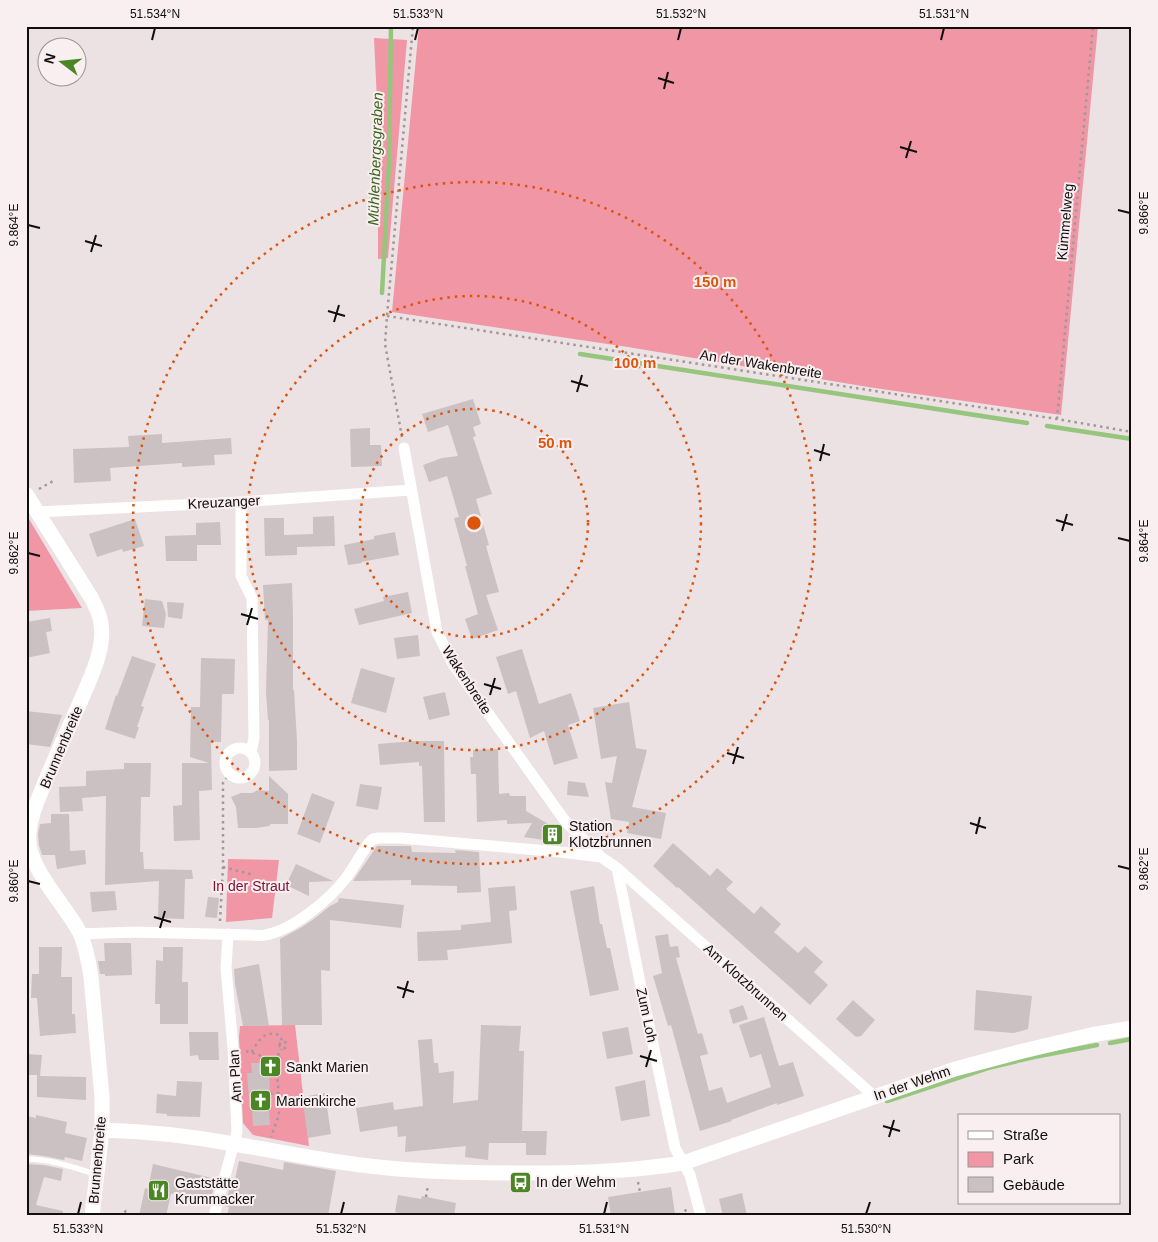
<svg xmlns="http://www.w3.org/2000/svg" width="1158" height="1242" viewBox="0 0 1158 1242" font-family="Arial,sans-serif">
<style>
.green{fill:#f096a5}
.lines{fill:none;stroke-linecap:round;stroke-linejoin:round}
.stream{stroke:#96c67d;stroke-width:4.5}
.building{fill:#cbc1c2}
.path{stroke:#a09899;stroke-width:2.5;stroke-dasharray:2.5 4;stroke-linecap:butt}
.service{stroke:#fff;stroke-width:5.5}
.minor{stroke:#fff;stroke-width:11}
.tertiary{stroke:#fff;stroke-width:15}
.ticks{fill:none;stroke:#110e0e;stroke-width:2}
.ring{fill:none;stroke:#dd550c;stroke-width:2.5;stroke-dasharray:2.5 5}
.labels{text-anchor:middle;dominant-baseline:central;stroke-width:4;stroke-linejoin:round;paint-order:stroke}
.street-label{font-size:14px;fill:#110e0e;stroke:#f9eef0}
.poi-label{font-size:14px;fill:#110e0e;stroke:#f9eef0;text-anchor:start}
.park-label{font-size:14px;fill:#801436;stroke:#f9eef0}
.water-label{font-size:15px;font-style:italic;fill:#38641b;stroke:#f9eef0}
.centre{fill:#dd550c;stroke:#f9eef0;stroke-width:2.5}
.ring-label{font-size:15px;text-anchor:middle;font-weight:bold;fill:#dd550c;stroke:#f9eef0;stroke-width:4;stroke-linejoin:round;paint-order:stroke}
.neatline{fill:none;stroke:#110e0e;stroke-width:2}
.ticks-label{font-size:12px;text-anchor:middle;fill:#110e0e}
</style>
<rect width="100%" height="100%" fill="#ece1e3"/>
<!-- green -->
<path class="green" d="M419,26H1098L1061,415L868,387L628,347L392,312Z
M374,38L407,40L388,258L378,259V121Z
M26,514L82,608L26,611Z
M228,859L279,860L272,918L226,922Z
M295,1025L309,1146L253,1135L243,1123L239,1037L240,1026Z"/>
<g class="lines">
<!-- stream -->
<path class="stream" d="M382,293L389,163L391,26
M580,354L1027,423
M1047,426L1132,439
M1110,1043L1132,1039
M887,1101L988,1068L1034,1057L1097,1045"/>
</g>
<!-- building -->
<path class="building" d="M473,399L481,424L473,427L476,436L473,437L492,494L476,499L489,545L486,546L499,592L486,595L498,630L472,639L465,619L478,614L465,566H467L454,518L459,517L447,476L429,482L423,465L442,458L458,456L448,425L428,432L422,414Z
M370,428V445H381L382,466L351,467L350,429Z
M162,434V443L231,438L232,454L214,455L215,465L182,467V463L110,468L111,481L74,483L73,449L129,447L128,436Z
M334,516L335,546L297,547V555L265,556L264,518H284V535L313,534V517Z
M135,519L144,546L123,552L122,549L97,557L89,534Z
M220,522L221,545H197V561H166L165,536L196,535V523Z
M395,532L399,555L361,562L362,563L348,565L344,545L374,539V536Z
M292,583L293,619V690H294L297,741V770L269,771V720H268L266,692L268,620H265L263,585Z
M408,592L412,613L359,625L354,609L384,601L383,597Z
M145,599L162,601L166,614L164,628L142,626Z
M167,602L184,603L182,619L168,617Z
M50,618L52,631L46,632L50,653L26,658V622Z
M418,635L420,656L397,659L394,638Z
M522,649L539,704L571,693L580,721L568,725L578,758L554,765L544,731L530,738L516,691L508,694L496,657Z
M132,656L156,664L141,706L144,707L137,727H139L135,739L105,729L116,695L117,696Z
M201,658L235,659L234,694H222L221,742H211L212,790L199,791L200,840L174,841L173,806L182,805V763H209L190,757L191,707H200Z
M361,668L395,678L386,713L351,703Z
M445,692L450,715L429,720L423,697Z
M629,702L636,748L647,750L632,807L666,813L661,839L627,833L629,822L611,819L605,782L612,783L617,756L601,759L593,708Z
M26,711L62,715L50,747L26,744Z
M414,741H444L445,822H424L422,766H419V762L380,765L378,744Z
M498,749L499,794L509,793L510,796H526V811L550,825V830L544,840L524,837L532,823L507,824V820L477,822L476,774H471L470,757H473V750Z
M124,763H151L150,797H141L140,852H143L144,869L192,870L193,879H185L184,919L158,918L159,881L105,885L106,796L82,798L83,811L60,812L59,787L86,786V771L124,769Z
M269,776L288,794V824H271L269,826L256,828H238L236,807L231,797L241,793H252L258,790L269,791Z
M568,781L585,783L589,797L567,795Z
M360,784L382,787L378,810L356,806Z
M312,793L335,802L320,843L297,834Z
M51,814H69L70,851L85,850L86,864L57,869L55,855H42L39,845L38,834L40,824L51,823Z
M673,843L710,876L717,868L733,882L726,889L753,913L754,914L761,906L781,924L774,932L798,953L805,946L823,962L814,972L828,985L810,1005L678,887L677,888L653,866Z
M377,846H411L412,852L456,853L455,850L479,852L481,892L457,893V886L411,885V880L353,881Z
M296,864L333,881L309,882V896L286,885Z
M515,886L517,910L509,911L512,943L447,950L448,960L418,961L417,932L461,930V925L491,922L488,888Z
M594,886L600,924H602L607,948H610L619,990L590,996L570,891Z
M115,891L117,910L92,912L90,892Z
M208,897L219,898L217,918L205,917Z
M339,898L404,905L401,928L330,920V971L321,970L322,1025H282L280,939L302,927L314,919L330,906L338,902Z
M668,934L670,947L678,946L680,957L676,958L698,1034L702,1033L708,1054L700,1056L709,1091L722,1087L727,1103L771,1087L761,1054L750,1058L739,1025L764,1017L779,1066L793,1062L804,1096L777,1105V1103L731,1120L732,1121L700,1131L671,1025L668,1026L653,976L662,973L655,936Z
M104,943H131L132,975L105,976V974H100L98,961H105Z
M39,947H62L61,977H72V1014H75L76,1033L40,1036L37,998H31L32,974H39Z
M163,947H183L182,982H188V1024H160V1004H155L156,960L163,961Z
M259,964L269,1026H243L235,984L234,969Z
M976,990L1032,996L1028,1029L1014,1033L974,1030Z
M853,1000L875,1020L861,1036L856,1037L836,1019Z
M743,1005L748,1019L733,1024L729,1010Z
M481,1025L521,1026L519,1051H524L522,1131H547L546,1155H526V1143H489L488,1160L465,1157L466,1146L405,1152L406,1136L398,1137L397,1126L360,1132L356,1108L393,1102L394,1110L423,1106L418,1040L432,1039L434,1063H438L439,1073L454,1071L453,1103L478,1100Z
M628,1027L633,1054L607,1059L602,1032Z
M189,1032H218L219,1060H199L198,1055L190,1056Z
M26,1054L42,1055L40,1076L86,1077V1100L37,1097V1075H26Z
M251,1063H263V1072H269L271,1109H269L270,1125L253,1126L252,1110H250L247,1073H252Z
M645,1080L650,1116L621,1121L615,1087Z
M177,1081L202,1082L200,1117L167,1116V1114L156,1113L157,1094L176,1096Z
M325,1093L331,1134L308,1138L302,1097Z
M36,1115L67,1122L65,1133L87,1138L82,1161L65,1157L64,1160L44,1156L26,1154V1116L36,1118Z
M239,1161L283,1170L284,1162L336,1171L328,1216H227L229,1207L225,1206L231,1183L234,1184Z
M26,1164L43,1165L63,1169L61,1181L44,1177L36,1205L63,1211V1216H26Z
M153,1164L216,1179L210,1202L174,1192L173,1194H171L166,1216H139L145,1188L148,1189Z
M671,1187L675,1214L667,1216H611L608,1197Z
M742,1193L747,1216H723L719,1199Z
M398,1195L421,1199L422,1196L456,1203L454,1216H413L395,1212Z"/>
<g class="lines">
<!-- path -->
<path class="path" d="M387,316L1057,419L1132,432
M1057,419L1093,26
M402,437L385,344L387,316L413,26
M39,489L53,481
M26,554L28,578L26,580
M223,867L254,875
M220,921L223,867V783L229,774
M279.5 1045a3.5 3.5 0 1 1 7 0a3.5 3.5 0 1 1-7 0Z
M246,1051L259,1055L272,1064L278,1082L279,1115L271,1137
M252,1052C256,1044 263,1032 273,1034C279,1034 281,1036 282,1042
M263,1065L272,1064L282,1049
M270,1094L279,1093
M638,1182L640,1192
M426,1197L428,1185
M119,1216L126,1211H129
M680,1216L687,1209"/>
<!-- service -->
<path class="service" d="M26,1159C50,1159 72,1167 95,1174"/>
<!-- minor -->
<path class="minor" d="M404,448L437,632L453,664L565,821L601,857L617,868L874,1096
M241,502V576L252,598L254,738L251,752
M37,512L241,502L411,490
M225 763a15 15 0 1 1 30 0a15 15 0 1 1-30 0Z
M617,868L643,997L675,1148L690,1175L701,1216
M80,934L134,932L250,935C255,935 261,936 265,935C293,930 329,900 346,878C354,867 361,854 369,843L373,839L379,838H401L560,852L601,857
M214,1216L237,1132L233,1048L226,968L228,934"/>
<!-- tertiary -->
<path class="tertiary" d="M26,494L92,599C96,607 100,615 101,624C105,645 93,673 84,693C71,724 56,755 43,787C37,802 30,817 29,834C25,866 66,905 80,933C86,947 89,963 91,977L102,1097V1130L92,1216
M102,1130C146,1131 190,1136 234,1144C276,1151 319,1160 361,1165C413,1172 465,1173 517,1173C572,1173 628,1172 683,1163L955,1069L1023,1051L1091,1035L1132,1028"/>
</g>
<!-- ticks -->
<path class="ticks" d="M152,40L155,28M415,40L418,28M678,40L681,28M941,40L944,28M658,78L674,83M664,89L668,72M900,147L917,152M906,158L911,141M1118,210L1130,213M28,225L40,228M85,241L102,246M91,252L96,235M328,311L345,316M334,322L339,305M571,381L588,386M577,392L582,375M814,450L830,455M820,461L824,444M1056,520L1073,525M1062,531L1067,514M1118,538L1130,541M28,553L40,556M241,614L258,619M247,625L252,608M484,684L501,689M490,695L495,678M727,753L744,758M733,764L738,747M970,823L986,828M976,834L980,817M1118,866L1130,869M28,881L40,884M154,917L171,922M160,928L165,911M397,987L414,992M403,998L408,981M640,1056L657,1061M646,1067L651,1050M883,1126L900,1131M889,1137L894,1120M78,1214L81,1202M341,1214L344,1202M604,1214L607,1202M866,1214L870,1202"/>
<!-- distance rings -->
<g class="ring">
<circle cx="474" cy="523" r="114"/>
<circle cx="474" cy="523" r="227"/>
<circle cx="474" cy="523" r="341"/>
</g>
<!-- icons -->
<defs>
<symbol id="building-square" viewBox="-11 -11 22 22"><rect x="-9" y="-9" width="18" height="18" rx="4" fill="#4b8624" stroke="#f9eef0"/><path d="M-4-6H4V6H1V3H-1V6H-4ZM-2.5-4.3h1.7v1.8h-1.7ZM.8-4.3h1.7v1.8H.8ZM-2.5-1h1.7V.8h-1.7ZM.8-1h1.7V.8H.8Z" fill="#fff"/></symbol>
<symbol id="church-square" viewBox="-11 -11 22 22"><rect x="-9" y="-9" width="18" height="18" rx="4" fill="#4b8624" stroke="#f9eef0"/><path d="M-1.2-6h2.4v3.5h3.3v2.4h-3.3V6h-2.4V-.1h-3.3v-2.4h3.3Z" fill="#fff"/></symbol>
<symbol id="bus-square" viewBox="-11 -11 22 22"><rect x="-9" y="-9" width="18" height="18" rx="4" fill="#4b8624" stroke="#f9eef0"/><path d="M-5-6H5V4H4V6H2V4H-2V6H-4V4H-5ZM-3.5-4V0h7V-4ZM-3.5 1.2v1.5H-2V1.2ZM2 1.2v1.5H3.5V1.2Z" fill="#fff"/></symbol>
<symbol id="restaurant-square" viewBox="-11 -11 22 22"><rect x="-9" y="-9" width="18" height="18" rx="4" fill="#4b8624" stroke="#f9eef0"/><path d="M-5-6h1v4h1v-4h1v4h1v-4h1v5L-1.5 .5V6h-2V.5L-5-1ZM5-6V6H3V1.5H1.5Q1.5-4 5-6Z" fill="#fff"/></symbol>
</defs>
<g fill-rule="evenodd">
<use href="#building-square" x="540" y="822" width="25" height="25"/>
<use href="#church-square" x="258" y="1054" width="25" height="25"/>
<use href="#church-square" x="248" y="1088" width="25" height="25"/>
<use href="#bus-square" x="508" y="1170" width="25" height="25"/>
<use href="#restaurant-square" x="146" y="1178" width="25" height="25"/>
</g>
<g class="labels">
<!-- street labels -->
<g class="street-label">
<text transform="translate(1065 222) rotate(-85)">Kümmelweg</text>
<text transform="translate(761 364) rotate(9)">An der Wakenbreite</text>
<text transform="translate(224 502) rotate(-3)">Kreuzanger</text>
<text transform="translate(467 680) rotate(57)">Wakenbreite</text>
<text transform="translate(61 747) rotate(-67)">Brunnenbreite</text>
<text transform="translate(746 982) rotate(42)">Am Klotzbrunnen</text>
<text transform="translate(647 1015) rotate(78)">Zum Loh</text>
<text transform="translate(235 1076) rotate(-93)">Am Plan</text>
<text transform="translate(912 1083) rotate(-19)">In der Wehm</text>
<text transform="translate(97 1160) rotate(-85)">Brunnenbreite</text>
</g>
<!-- poi labels -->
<g class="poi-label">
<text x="569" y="826">Station<tspan x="569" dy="16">Klotzbrunnen</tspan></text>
<text x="286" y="1067">Sankt Marien</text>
<text x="276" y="1101">Marienkirche</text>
<text x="536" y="1182">In der Wehm</text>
<text x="175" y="1183">Gaststätte<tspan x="175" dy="16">Krummacker</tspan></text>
</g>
<!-- park labels -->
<g class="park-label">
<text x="251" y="886">In der Straut</text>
</g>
<!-- water labels -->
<g class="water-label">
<text transform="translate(375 159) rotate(-88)">Mühlenbergsgraben</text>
</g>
</g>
<circle cx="474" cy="523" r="8" class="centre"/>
<g class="ring-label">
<text x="715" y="287">150 m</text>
<text x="635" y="368">100 m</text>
<text x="555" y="448">50 m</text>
</g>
<!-- border -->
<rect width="1158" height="1242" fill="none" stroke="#f9eef0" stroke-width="55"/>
<!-- legend -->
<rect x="958" y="1114" width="162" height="90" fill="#f9eef0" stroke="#9c9496"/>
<rect x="968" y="1131" width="25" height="8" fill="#ffffff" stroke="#9c9496"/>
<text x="1003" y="1140" font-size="15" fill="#110e0e">Straße</text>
<rect x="968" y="1152" width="25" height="15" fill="#f096a5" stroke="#9c9496"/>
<text x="1003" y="1164" font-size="15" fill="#110e0e">Park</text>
<rect x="968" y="1177" width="25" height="15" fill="#cbc1c2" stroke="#9c9496"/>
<text x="1003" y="1190" font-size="15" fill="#110e0e">Gebäude</text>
<!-- north arrow -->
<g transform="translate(62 62) rotate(286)"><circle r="24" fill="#f9eef0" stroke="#9c9496"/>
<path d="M0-4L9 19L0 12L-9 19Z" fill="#4b8624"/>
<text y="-8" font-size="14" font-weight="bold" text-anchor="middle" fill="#110e0e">N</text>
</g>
<rect x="28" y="28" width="1102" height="1186" class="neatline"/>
<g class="ticks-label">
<text x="155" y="18">51.534°N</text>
<text x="418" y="18">51.533°N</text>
<text x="681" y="18">51.532°N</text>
<text x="944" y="18">51.531°N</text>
<text transform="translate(1144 213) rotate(-90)" y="4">9.866°E</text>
<text transform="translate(14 225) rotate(-90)" y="4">9.864°E</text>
<text transform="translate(1144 541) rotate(-90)" y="4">9.864°E</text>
<text transform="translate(14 553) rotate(-90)" y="4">9.862°E</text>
<text transform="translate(1144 869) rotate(-90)" y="4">9.862°E</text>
<text transform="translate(14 881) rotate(-90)" y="4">9.860°E</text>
<text x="78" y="1233">51.533°N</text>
<text x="341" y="1233">51.532°N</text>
<text x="604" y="1233">51.531°N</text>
<text x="866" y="1233">51.530°N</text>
</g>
</svg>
